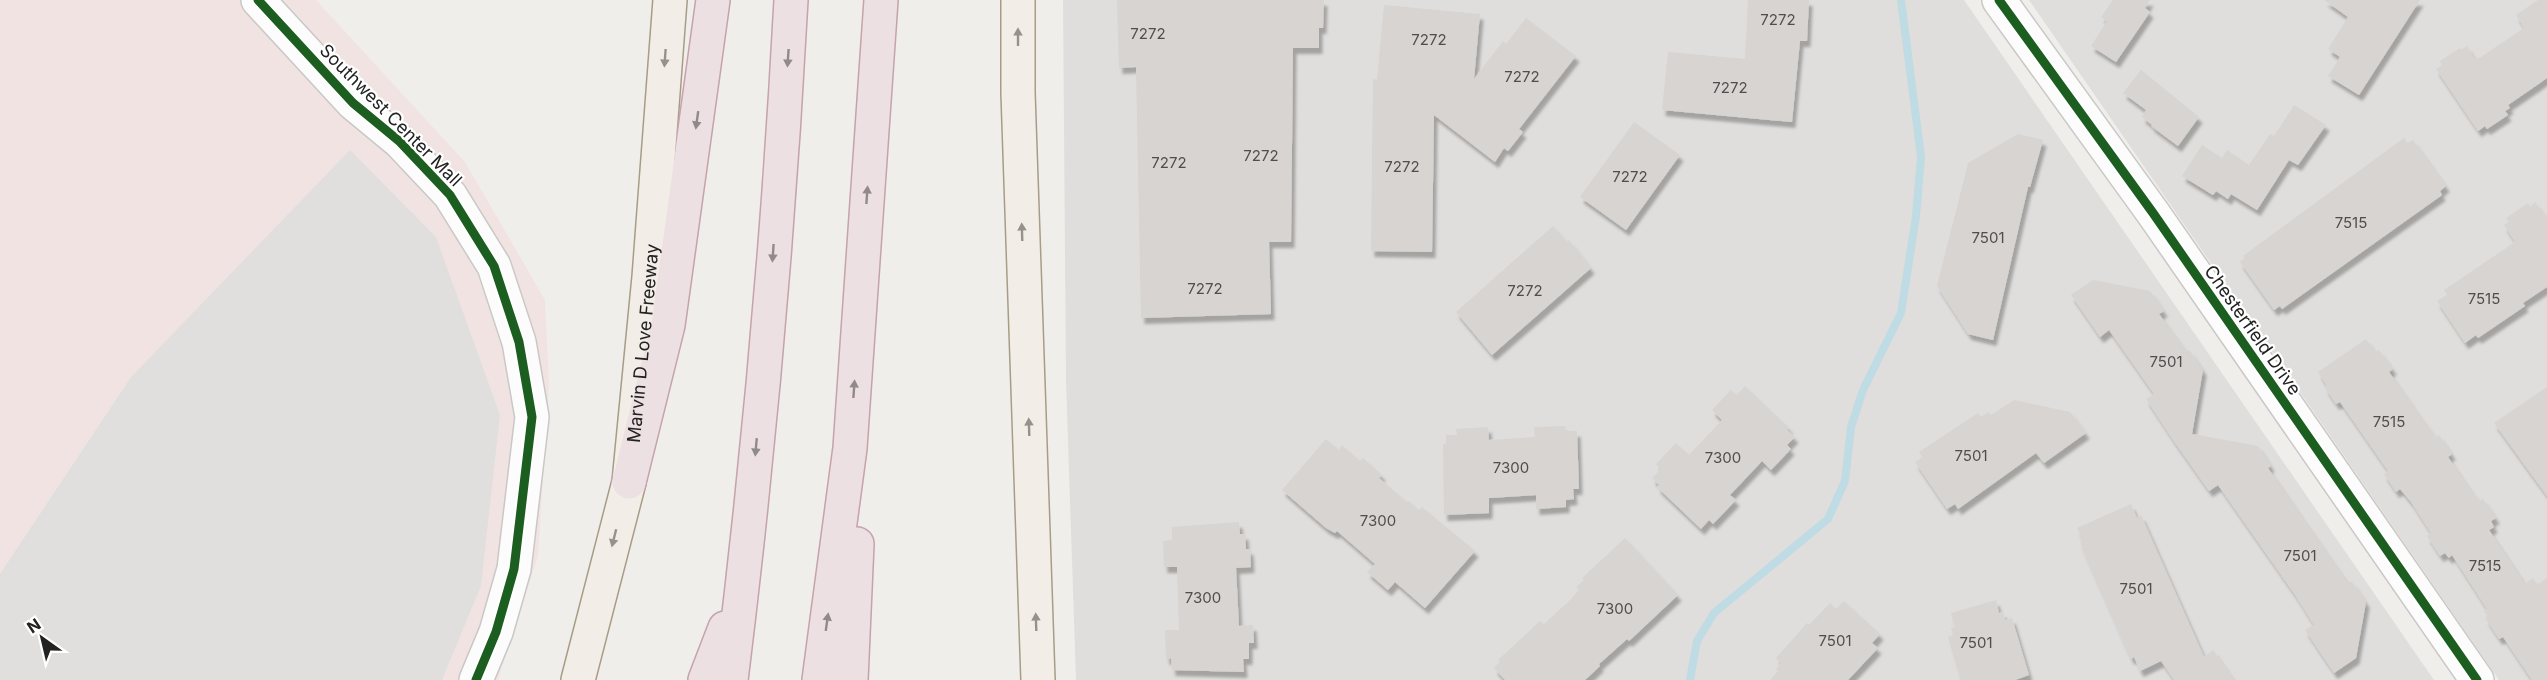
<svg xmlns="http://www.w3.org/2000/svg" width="2547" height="680" viewBox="0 0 2547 680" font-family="Inter,sans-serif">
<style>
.residential{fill:#dfdedc}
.commercial{fill:#f1e3e1}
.parking{fill:#e0dfde}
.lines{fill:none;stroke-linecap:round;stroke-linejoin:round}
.stream{stroke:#bfdbe3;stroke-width:8}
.building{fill:#d7d4d2;filter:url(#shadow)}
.minor-casing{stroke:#c9c8c7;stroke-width:36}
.major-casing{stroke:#a79c86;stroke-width:36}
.highway-casing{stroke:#c5a2ac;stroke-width:36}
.minor{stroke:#fdfcfc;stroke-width:33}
.major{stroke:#f3ede7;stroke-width:33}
.highway{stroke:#ece0e2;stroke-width:33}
.cycleway-casing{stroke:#fff;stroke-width:13}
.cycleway{stroke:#1b5e20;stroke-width:9}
.oneway{fill:#95928e}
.oneway2{fill:#918a8c}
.labels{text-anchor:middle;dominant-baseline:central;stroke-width:4.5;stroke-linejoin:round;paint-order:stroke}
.number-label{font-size:15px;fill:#4f4e4e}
.street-label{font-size:18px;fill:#222;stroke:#fff}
</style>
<defs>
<filter id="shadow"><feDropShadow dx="3.5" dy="6" stdDeviation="1.5" flood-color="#0004"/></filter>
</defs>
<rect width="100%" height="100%" fill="#f0eeeb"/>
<!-- residential -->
<path class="residential" d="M1063,0H1964L2434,680H1076L1066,381Z
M2029,0H2547V680H2499Z"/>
<!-- commercial -->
<path class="commercial" d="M0,0H316L465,162L545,300L549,384L538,556L498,680H0Z"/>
<!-- parking -->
<path class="parking" d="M350,150L436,237L500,415L481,586L442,680H0V574L131,377Z"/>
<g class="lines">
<!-- stream -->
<path class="stream" d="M1690,680L1697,641L1714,613L1828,519L1845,481L1851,427L1863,390L1901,313L1916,216L1921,157L1901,0"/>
</g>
<!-- building -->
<path class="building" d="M1117,0H1324L1323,28H1319V48H1293L1291,242H1269L1271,314L1141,318L1136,67L1119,68Z
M1748,0H1809L1807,41H1800L1792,122L1662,110L1668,52L1745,59Z
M2113,0H2150L2145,8L2150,12L2116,62L2091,46L2107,21L2101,17Z
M2324,0H2420L2359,95L2328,76L2340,57L2328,49L2348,17Z
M2538,0H2547V78L2508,105L2510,108L2505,111L2508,115L2487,129L2485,126L2478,131L2436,69L2442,65L2440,61L2460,48L2461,50L2467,46L2475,59L2481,57L2524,28L2516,15Z
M1384,5L1480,14L1474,79L1503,41L1506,44L1526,18L1576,56L1519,129L1523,132L1508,151L1504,148L1495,162L1434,115L1432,252L1371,251L1373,79L1377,80Z
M2141,70L2199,117L2178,146L2151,126L2152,125L2142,117L2146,110L2123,93Z
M2294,105L2326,125L2298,165L2289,160L2257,210L2231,194L2228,199L2216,191L2213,195L2182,176L2202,145L2222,158L2227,150L2249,165L2270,134L2274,136Z
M1634,122L1680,155L1626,230L1580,197Z
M2018,134L2043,140L2030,187H2028L1993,340L1968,334L1937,286L1968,163Z
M2404,138L2407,143L2413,140L2446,186L2440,191L2442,195L2282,309L2280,306L2274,310L2240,262L2245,258L2243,256Z
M2535,202L2547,219V287L2523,303L2525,306L2478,338L2476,335L2465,343L2437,301L2447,295L2444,290L2515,242L2504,225L2509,222L2506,218L2528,203L2530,207Z
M1553,226L1567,242L1569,240L1591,268L1492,355L1456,312Z
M2093,280L2150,291L2164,311L2159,314L2185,350L2190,351L2203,370L2192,434L2258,446L2271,466L2268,468L2310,529L2347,582H2352L2366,602L2356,658L2334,673L2305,630L2314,625L2295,595L2218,485L2209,491L2173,440L2146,399L2154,394L2109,330L2100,337L2071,295Z
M2366,339L2375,352L2379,350L2393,369L2389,372L2421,418L2436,438L2439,435L2452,454L2448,457L2469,488L2479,501L2483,499L2496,518L2491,521L2494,527L2489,530L2525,584L2533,578L2537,585L2547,578V680H2532L2503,637L2499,639L2486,619L2488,617L2484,611L2487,609L2452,555L2449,558L2445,553L2440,556L2427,536L2431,533L2411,502L2400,489L2396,492L2384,474L2388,471L2340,402L2336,404L2325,388L2327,386L2318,372Z
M1745,386L1789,428L1787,430L1795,437L1787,445L1791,449L1771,470L1762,461L1730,495L1736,500L1713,524L1709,520L1701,529L1657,487L1659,485L1652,478L1661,469L1656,464L1676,443L1689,455L1722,420L1712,410L1731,390L1737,395Z
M2547,387V496L2494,423Z
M2014,400L2070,412L2086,433L2044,463L2036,453L1958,509L1955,504L1947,509L1915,462L1923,457L1919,452L1978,413L1981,417L1989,412L1991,415Z
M1565,426L1566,431H1577L1579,489H1573L1574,499L1566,500V507L1536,509V495L1489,498V513L1444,515L1443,444H1446V435H1457L1456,429L1488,427L1489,440L1535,437L1534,427Z
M1326,439L1339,450L1342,445L1360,461L1363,458L1382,475L1379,478L1407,502L1409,501L1419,510L1422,507L1475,551L1425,608L1395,582L1388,590L1367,572L1375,564L1337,531L1335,533L1326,528L1282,490Z
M2131,504L2137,518L2141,515L2204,657L2213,650L2234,680H2174L2161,661L2140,671L2134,657L2131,659L2088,561L2080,542L2083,541L2077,528Z
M1239,522L1240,534H1245L1246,549H1250L1251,567L1236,568L1239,626L1253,625L1254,643H1249V659H1243L1244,672L1172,670L1171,658L1166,659L1165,630H1179L1177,567H1164L1163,541L1172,540V527Z
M1625,538L1678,595L1629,641L1627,639L1599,664L1600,666L1585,680H1505L1494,668L1500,662L1498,660L1540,621L1544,624L1570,600L1579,590L1576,587L1584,580L1582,578Z
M1996,600L1999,613L2003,612L2005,620L2012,618L2029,675L2015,680H1961L1948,637L1953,635L1951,628L1955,627L1951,613Z
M1844,601L1880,634L1872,643L1878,648L1848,680H1770L1778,671L1776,669L1781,663L1776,658L1807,623L1809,625L1830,603L1836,609Z"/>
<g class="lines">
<defs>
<path id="minor" d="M258,0L353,103L399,141L450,195L494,266L519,342L532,417L514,569L496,632L476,680
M1999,0L2153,213L2477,680"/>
<g id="major">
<path d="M1018,0V93L1038,680"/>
<path id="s1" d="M578,680L629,482L649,277L670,0"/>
</g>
<path id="highway" d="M629,482L668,325L713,0
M705,680L725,628
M731,680C759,454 779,227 791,0
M819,680L850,448L881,0
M851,680L857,544"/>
</defs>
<!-- minor casing -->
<use href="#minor" class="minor-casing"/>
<!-- major casing -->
<use href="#major" class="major-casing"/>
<!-- highway casing -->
<use href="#highway" class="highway-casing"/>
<!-- minor -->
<use href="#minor" class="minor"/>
<!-- major -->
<use href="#major" class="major"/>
<!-- highway -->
<use href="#highway" class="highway"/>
<defs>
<path id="cycleway" d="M258,0L353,103L399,141L450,195L494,266L519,342L532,417L514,569L496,632L476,680
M1999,0L2153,213L2477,680"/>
</defs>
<!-- cycleway casing -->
<use href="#cycleway" class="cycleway-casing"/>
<!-- cycleway -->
<use href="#cycleway" class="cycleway"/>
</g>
<!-- one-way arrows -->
<defs><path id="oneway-solid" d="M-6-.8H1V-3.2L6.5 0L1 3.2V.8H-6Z" transform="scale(1.5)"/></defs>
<g class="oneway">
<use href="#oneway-solid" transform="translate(1018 37) rotate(-90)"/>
<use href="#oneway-solid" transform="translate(665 58) rotate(94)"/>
<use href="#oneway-solid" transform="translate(1022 232) rotate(-92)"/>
<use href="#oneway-solid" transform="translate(1029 427) rotate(-92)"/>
<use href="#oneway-solid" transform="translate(614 538) rotate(104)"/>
<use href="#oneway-solid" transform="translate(1036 622) rotate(-92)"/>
</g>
<g class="oneway2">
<use href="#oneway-solid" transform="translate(788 58) rotate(94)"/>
<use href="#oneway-solid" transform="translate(697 120) rotate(98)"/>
<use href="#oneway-solid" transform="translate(867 195) rotate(-86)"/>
<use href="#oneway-solid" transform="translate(773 253) rotate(94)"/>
<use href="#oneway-solid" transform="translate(854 389) rotate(-86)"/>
<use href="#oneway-solid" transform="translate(756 447) rotate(95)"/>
<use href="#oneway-solid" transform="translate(827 622) rotate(-82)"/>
</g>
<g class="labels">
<!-- number labels -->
<g class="number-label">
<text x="1778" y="19">7272</text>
<text x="1148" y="33">7272</text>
<text x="1429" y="39">7272</text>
<text x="1522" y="76">7272</text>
<text x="1730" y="87">7272</text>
<text x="1261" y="155">7272</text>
<text x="1169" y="162">7272</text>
<text x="1402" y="166">7272</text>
<text x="1630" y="176">7272</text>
<text x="2351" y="222">7515</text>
<text x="1988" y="237">7501</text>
<text x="1205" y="288">7272</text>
<text x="1525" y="290">7272</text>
<text x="2484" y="298">7515</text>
<text x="2166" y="361">7501</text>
<text x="2389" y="421">7515</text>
<text x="1971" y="455">7501</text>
<text x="1723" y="457">7300</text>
<text x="1511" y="467">7300</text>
<text x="1378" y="520">7300</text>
<text x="2300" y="555">7501</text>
<text x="2485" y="565">7515</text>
<text x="2136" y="588">7501</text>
<text x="1203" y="597">7300</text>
<text x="1615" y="608">7300</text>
<text x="1835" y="640">7501</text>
<text x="1976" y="642">7501</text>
</g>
<!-- street labels -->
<g class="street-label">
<text transform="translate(391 115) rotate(45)">Southwest Center Mall</text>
<text transform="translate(2253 330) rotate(55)">Chesterfield Drive</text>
<text stroke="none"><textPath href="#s1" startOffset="344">Marvin D Love Freeway</textPath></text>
</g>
</g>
<!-- north arrow -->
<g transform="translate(42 638) rotate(326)" stroke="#ffffff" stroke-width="4.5" paint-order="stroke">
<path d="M0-4.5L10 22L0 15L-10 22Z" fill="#222222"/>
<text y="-9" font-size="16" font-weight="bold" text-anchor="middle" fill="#222222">N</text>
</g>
</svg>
